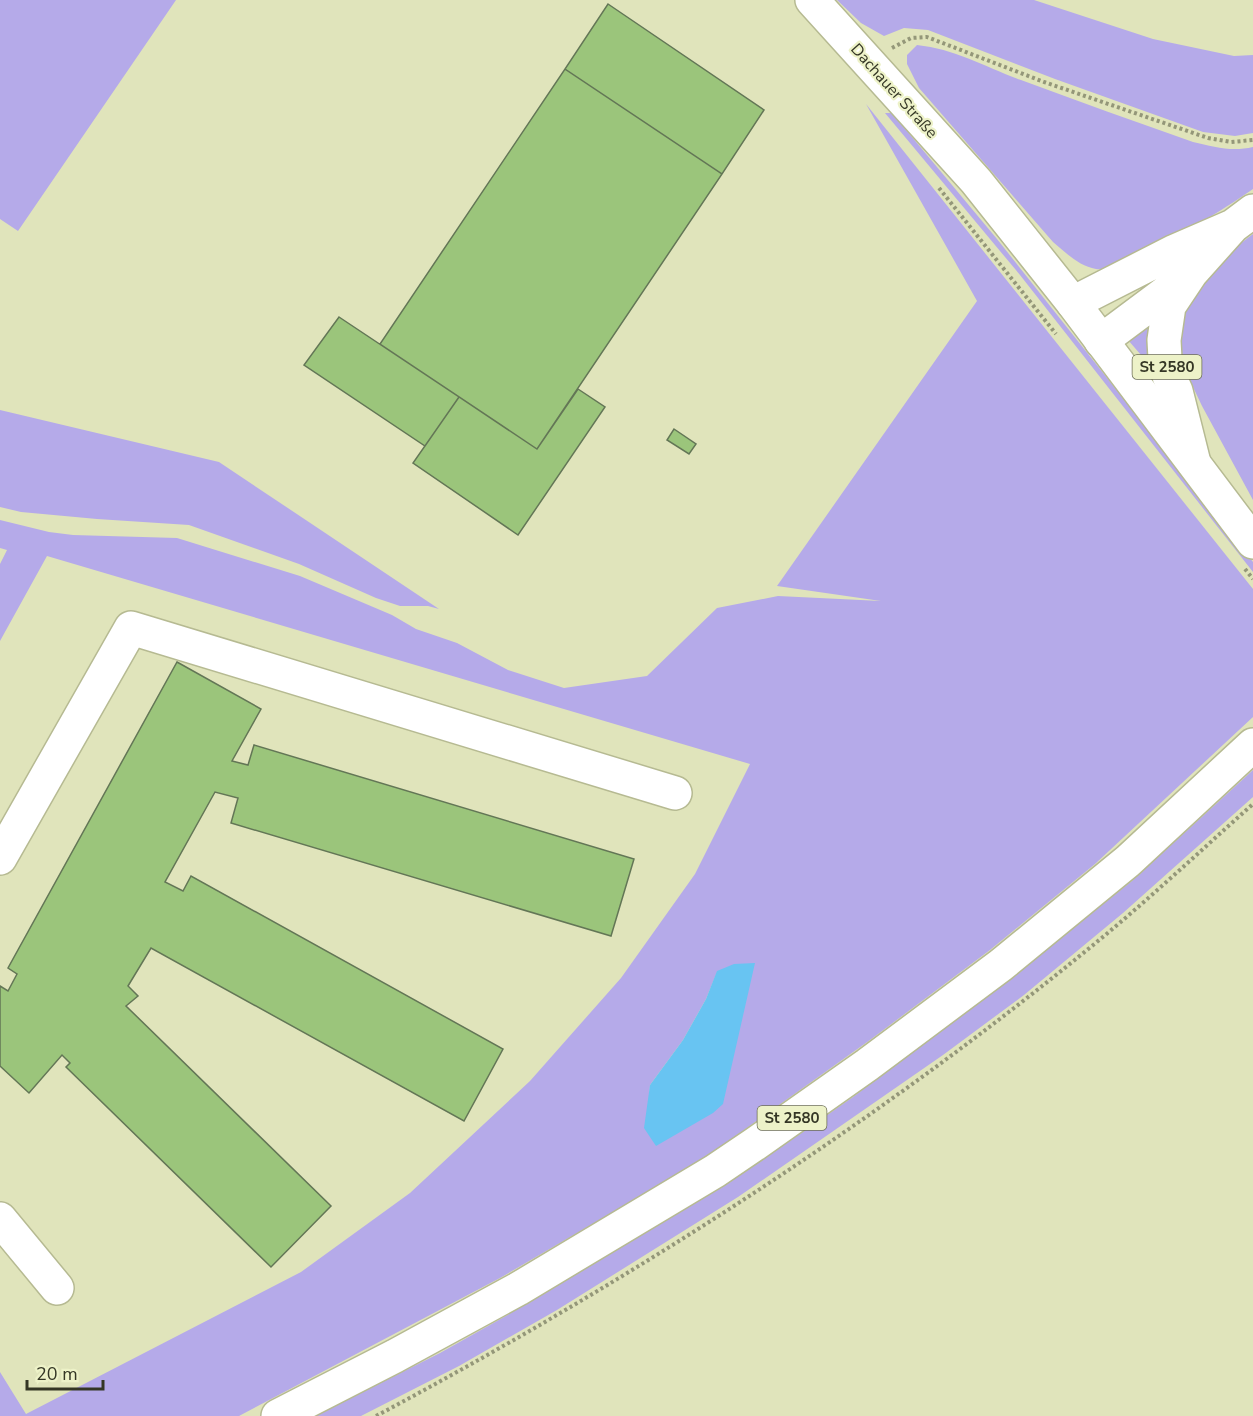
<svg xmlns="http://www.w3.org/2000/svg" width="1253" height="1416" viewBox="0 0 1253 1416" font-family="'Nunito Sans',sans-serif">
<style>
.green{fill:#b5aae9;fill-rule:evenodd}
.water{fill:#68c4f2}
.building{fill:#9bc57b;stroke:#637656;stroke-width:1.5}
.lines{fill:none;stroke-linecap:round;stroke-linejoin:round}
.minor-casing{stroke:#b6ba92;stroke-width:36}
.highway-casing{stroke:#b6ba92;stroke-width:36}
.path{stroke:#949779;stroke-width:4;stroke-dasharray:3 3;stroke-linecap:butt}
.minor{stroke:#fff;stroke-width:33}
.highway{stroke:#fff;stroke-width:33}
.labels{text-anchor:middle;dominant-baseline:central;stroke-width:4.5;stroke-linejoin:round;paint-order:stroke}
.shield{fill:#edf2c8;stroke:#6c6e56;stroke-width:1.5}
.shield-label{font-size:15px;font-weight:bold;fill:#343625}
.street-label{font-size:16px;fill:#343625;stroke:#edf2c8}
</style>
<rect width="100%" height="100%" fill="#e0e4bb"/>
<!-- green -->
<path class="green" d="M0,0H176L18,231L0,219Z
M837,0H1034L1153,39L1234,56L1253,55V133L1235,136L1203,132L1055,79L928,30L904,28L884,36L861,23Z
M917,45C955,49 985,67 1021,80C1078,101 1136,122 1193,142C1214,147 1232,152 1253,147V189C1228,207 1122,274 1096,269C1079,266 1066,253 1053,242L919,88L907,64V55Z
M866,104L1253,589V717L1095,864L990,950L870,1040L702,1160L500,1278L239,1416H0V1372L26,1414L301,1272L410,1193L530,1081L621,978L695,874L750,764L47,556L0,641V564L7,550L0,548V520L49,532L73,535L177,538L300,576L392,615L416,629L457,643L508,670L564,688L647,676L717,608L778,596L881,601L777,586L977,301ZM717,972L656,1146L649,1102L650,1085L683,1040L706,999Z
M885,113H891L897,119L997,239L1253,562V572L1020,275Z
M1253,234V500L1202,406L1176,351L1177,317L1224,256Z
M1154,320V370L1128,340Z
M0,410L219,462L439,609L428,606H400L376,598L299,564L189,525L97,519L21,512L0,507Z
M1253,770V797L1123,913L1024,995L943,1055L738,1197L557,1310L459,1366L361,1416H315L440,1353L504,1317L745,1172L853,1097L1035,959L1133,880Z"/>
<!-- water -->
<path class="water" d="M755,963L723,1104L713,1113L656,1146L644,1128L650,1085L683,1040L706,999L717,971L734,964Z"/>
<!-- building -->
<path class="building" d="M608,4L764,110L722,174L565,69Z
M565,69L722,174L537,449L380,344Z
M339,317L459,397L425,446L304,365Z
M578,389L605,407L518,535L413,463L459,397L537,449Z
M674,429L696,444L689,454L667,440Z
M177,662L261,709L232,761L248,765L254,745L634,859L611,936L231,823L238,798L215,792L165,882L183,891L191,876L503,1049L464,1121L151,948L128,986L138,996L126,1006L331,1206L271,1267L66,1067L70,1063L62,1055L29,1093L0,1066V986L8,991L17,974L8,968Z"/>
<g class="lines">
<defs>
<path id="minor" d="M812,0L976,181L1073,303L1253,542
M0,858L131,628L675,793
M0,1219L57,1288"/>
<path id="highway" d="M1073,303L1173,252L1233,226L1253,211
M1101,341L1180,282
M1194,463L1176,391L1169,376L1165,359L1164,340L1169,306L1191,273L1233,226
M278,1416L395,1356L518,1289L715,1171L755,1144L867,1065L1001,965L1128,861L1253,745"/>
</defs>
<!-- minor casing -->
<use href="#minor" class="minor-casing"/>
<!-- highway casing -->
<use href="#highway" class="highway-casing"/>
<!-- path -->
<path class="path" d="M892,48L911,38L927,37L1044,82L1208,138L1231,142L1253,140
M939,188L1056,334
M1245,569L1253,579
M376,1416C624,1284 869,1128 1087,950C1144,904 1198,853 1253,804"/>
<!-- minor -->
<use href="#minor" class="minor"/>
<!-- highway -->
<use href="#highway" class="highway"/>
</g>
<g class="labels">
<!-- shield labels -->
<g class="shield">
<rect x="1132.5" y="355" width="69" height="24" rx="4.5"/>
<rect x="757.5" y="1106" width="69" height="24" rx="4.5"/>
</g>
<g class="shield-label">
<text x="1167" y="367">St 2580</text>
<text x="792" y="1118">St 2580</text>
</g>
<!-- street labels -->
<g class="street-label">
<text transform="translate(894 91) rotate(48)">Dachauer Straße</text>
</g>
</g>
<!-- scale -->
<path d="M27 1380v9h76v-9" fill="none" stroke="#343625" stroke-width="3"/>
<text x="36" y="1380" font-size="18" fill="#343625" stroke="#edf2c8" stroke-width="4.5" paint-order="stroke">20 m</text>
</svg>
